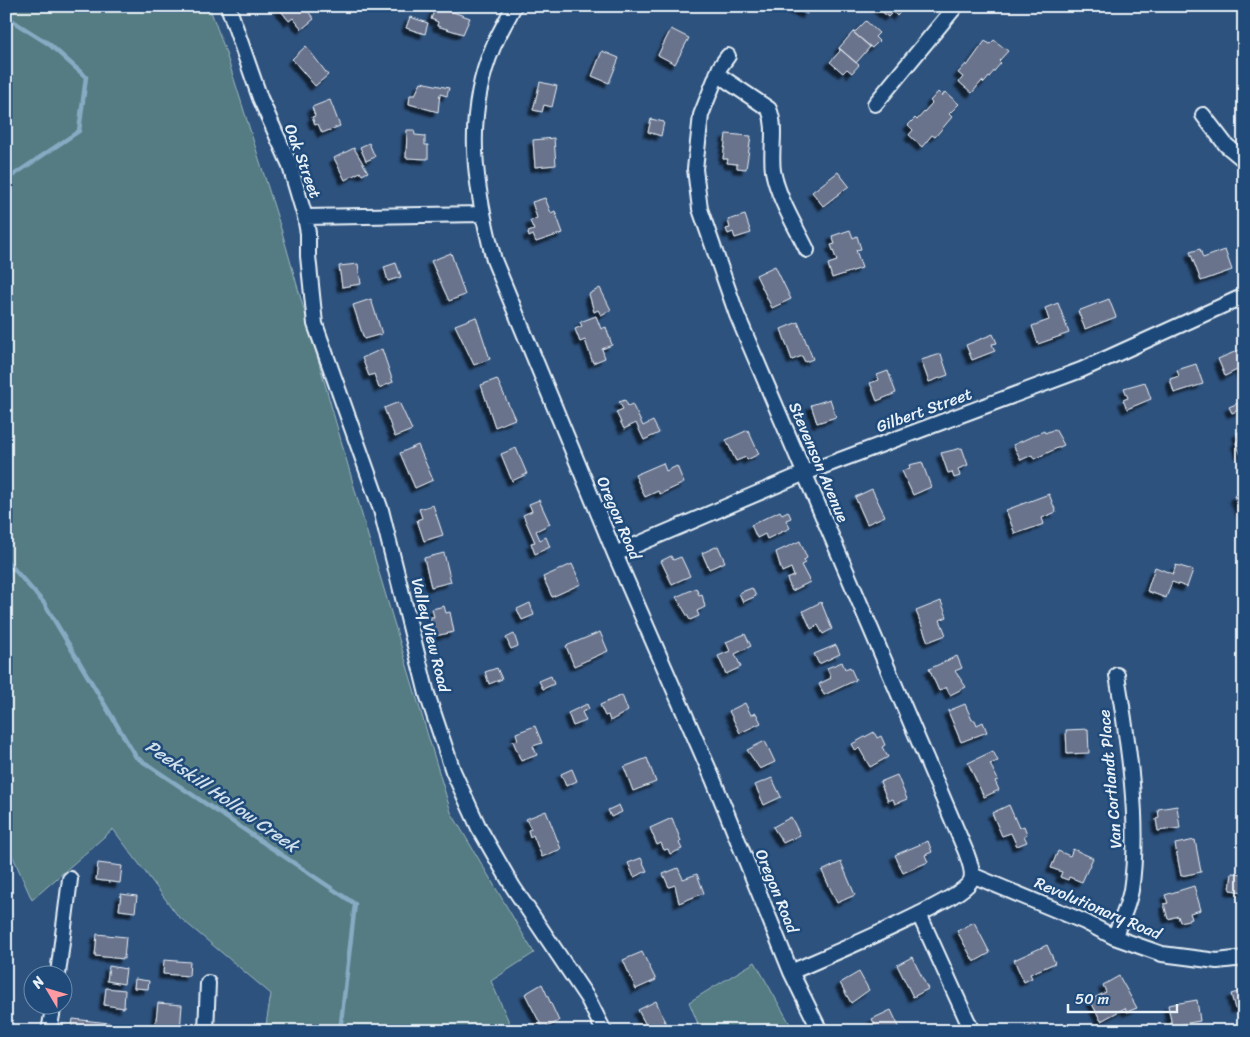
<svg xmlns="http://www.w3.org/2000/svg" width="1250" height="1037" viewBox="0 0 1250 1037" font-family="Sriracha,sans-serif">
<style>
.green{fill:#557c83;stroke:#9eb6be}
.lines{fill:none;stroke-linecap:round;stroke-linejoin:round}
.stream{stroke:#86abc3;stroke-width:4.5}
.building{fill:#6b738c;stroke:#e8f1f8;filter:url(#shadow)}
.minor-casing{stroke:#e8f1f8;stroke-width:18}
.minor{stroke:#1f4a7a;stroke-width:14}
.labels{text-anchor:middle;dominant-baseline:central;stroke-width:5;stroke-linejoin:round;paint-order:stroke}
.street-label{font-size:16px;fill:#e8f1f8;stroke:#1f4a7a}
.water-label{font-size:18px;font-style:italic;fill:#d0e0eb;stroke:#1f4a7a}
</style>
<defs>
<filter id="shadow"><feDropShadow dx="-4.5" dy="4.5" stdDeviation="1" flood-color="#0009"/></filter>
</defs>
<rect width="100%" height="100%" fill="#2e527e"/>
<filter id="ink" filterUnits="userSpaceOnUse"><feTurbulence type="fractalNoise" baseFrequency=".02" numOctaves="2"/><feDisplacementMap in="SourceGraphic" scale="10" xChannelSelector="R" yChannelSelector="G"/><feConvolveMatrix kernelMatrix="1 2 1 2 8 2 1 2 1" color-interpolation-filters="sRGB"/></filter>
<g filter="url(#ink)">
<!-- green -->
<path class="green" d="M6,6H209L224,47L282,232L368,536L451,812L534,953L491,981L513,1031H265L271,994L178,916L113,829L32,900L6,841Z
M755,962L794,1031H701L689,1002Z"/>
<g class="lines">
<!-- stream -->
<path class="stream" d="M6,17L49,44L86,77L79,131L6,180
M6,560L44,603L136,757L355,904L340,1031"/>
</g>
<!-- building -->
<path class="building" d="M277,6H304L314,19L302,29L293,18L289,21Z
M436,6L470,18L463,34L437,26L438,22L431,19Z
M785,6H809L807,14Z
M876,6H903L904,7L897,16L893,12L888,17Z
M410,17L428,23L425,34L406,28Z
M866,21L879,33L875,37L879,41L872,48L853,32L856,31Z
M671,29L689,38L675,64L658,55Z
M853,32L870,47L856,63L839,48Z
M994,40L1008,51L999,61L1001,63L984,83L982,81L972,93L959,82L963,77L958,73L966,64L967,66L985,41L990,44Z
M306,46L328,75L315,86L292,59Z
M839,48L859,65L852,73L847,69L843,73L830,62L840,51Z
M602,51L619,58L609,83L592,76Z
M421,82L449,88L447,96L440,94L438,112L409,104L410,95H415Z
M540,82L557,86L552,107L544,105L542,112L533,110Z
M938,92L942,96L945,92L959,104L949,114L952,117L935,137L932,135L922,147L909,135L913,130L908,125L915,118L917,120L932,103L930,101Z
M330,100L340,126L322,133L318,124L315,125L312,117L315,116L312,107Z
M651,119L664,122L661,136L648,132Z
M407,130H414L415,135L425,136V145H428V159L406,158Z
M726,134L751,136L746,169L737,168V164L727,163L728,159H723Z
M554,138L556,165L535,167L533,140Z
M369,143L375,157L366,161L360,147Z
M354,148L368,172L362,175L360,172L345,180L334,158Z
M838,172L849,186L823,206L812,192Z
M545,198L551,213L555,211L563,233L536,242L533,235L529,237L528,232L534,230L530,221L537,218L532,202Z
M745,215L751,233L735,238L733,232L728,234L726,229L730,228L728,220Z
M850,230L853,238L857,236L861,249L856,250L862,268L832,278L828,264L837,261L831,245L835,244L832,236Z
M1200,249L1203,258L1225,250L1232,270L1201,281L1190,252Z
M451,253L465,295L449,301L431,261Z
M396,263L401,277L388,281L384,267Z
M358,264L361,284L342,287L339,266Z
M775,266L791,299L772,308L756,275Z
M600,288L611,310L601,315L598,310L594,312L589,294Z
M371,299L382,334L364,339L353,305Z
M1109,299L1116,317L1085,329L1078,311Z
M1058,303L1069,333L1038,344L1032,326L1049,320L1045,308Z
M596,316L601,329L606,327L612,345L602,349L605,358L593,363L585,340L580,342L575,329L582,326L580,322Z
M476,317L490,359L474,365L455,325Z
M798,322L813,359L805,362L802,356L792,360L781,329Z
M993,334L997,343L992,344L995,351L972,360L966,345Z
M1244,348V379L1239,369L1225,376L1218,359Z
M382,349L393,382L379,388L374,374L369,376L362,358Z
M941,354L948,375L929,382L921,360Z
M1196,364L1203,384L1174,393L1170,379L1179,376L1177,370Z
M888,371L896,393L877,401L870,383L879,380L877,375Z
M497,379L515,419L495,427L481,385Z
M1145,382L1151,399L1127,409L1123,400L1128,398L1124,388Z
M830,399L836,417L817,423L811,405Z
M625,400L628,406L632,404L643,426L653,421L659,433L644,440L636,423L624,429L616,412L623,409L619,402Z
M1243,401L1244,408L1232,413L1229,407Z
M399,402L412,430L395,437L384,408Z
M1055,429L1064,445L1034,459L1032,455L1021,460L1013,445L1044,431L1045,433Z
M748,430L759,454L747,460L746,457L736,461L726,440Z
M1244,430V453L1241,455L1236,443L1239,439L1237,433Z
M418,445L433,480L415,488L400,453Z
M516,448L527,474L512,481L501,454Z
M962,448L968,465L958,469L960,476L954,478L952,472L948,473L941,453Z
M922,462L931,487L913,495L902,471L910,468L909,465Z
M663,463L666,471L677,466L684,483L660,494L658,491L645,497L635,475Z
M872,489L885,516L867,524L855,497Z
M1244,492V518L1234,496Z
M1049,494L1056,512L1042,518L1044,524L1015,534L1006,510Z
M539,500L550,524L536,531L540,540L546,537L550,547L535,554L531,543L535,542L523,515L532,511L529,504Z
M433,505L443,535L424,541L417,520L422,518L419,509Z
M780,511L782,514L788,511L791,518L786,520L790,528L767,539L765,534L757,538L751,525Z
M800,541L807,558L804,560L805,563L801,565L810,582L792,591L787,579L794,576L791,568L782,572L776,552Z
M718,546L725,562L709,569L702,553Z
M444,553L451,582L431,587L424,558Z
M671,556L673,560L681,557L690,576L672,584L661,561Z
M572,564L581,584L552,597L543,577Z
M1176,565L1193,570L1187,587L1172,582L1166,598L1147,591L1155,567L1173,574Z
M696,588L699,595L702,594L705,607L697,611L699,616L690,620L676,597Z
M752,588L756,596L743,602L739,593Z
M941,601L947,617L940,620L946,635L928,642L916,611Z
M821,602L832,629L823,634L818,625L811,629L803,611Z
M530,603L534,615L522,620L517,609Z
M444,606L446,613L450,612L454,632L435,636L430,617H434L432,609Z
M600,632L608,651L574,666L566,646Z
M514,634L518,646L511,649L506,638Z
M745,634L751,646L735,654L741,667L726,674L718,656L730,651L726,642Z
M836,645L840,654L819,664L814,654Z
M957,656L962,668L955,671L966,687L950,695L946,687L939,691L929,669Z
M842,662L845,669L850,667L856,680L824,695L819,684L831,678L827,668Z
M497,668L502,679L489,684L485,672Z
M551,676L554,684L543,689L539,681Z
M622,695L628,711L610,721L608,715L605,716L600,705Z
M745,703L751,715L756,713L761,723L740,733L729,711Z
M587,704L589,709L582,712L586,721L573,726L568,713Z
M965,704L972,720H975L977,725L983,722L987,732L961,742L948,711Z
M535,726L542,743L533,746L537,755L521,761L513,741L518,740L516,733Z
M1088,729L1089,753L1067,754L1066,730Z
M874,732L877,738L881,736L885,745L882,747L888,757L870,767L859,748L856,751L852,744Z
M765,741L775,762L760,769L747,750Z
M993,751L998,761L990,764L998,780L995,781L999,790L984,797L968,763Z
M647,758L656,782L633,791L624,767Z
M572,769L577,781L566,786L561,774Z
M897,775L907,799L895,804L893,799L888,801L880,782Z
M772,778L781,797L764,805L755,785Z
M619,805L622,812L611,817L608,810Z
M1009,805L1019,828L1024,826L1027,834L1024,836L1027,842L1017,846L1011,833L1002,836L992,813Z
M1177,806L1180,828L1158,831L1156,819L1159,818L1158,809Z
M546,811L561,849L542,857L533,835L530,837L528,830L531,829L526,819Z
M791,817L800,835L783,843L773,827Z
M672,818L681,841L679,843L682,849L670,854L668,849L664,850L661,843L657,845L650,828Z
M1195,840L1201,872L1181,876L1175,844Z
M928,841L932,852L925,855L928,862L903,873L895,855Z
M1073,849L1093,858L1082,882L1069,877L1068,880L1060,877L1062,872L1051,868L1058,851L1070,856Z
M641,858L647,871L634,877L628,863Z
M841,862L855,895L837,903L822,871Z
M98,863L122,866L120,883L96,880Z
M678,868L683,879L697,874L704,893L679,903L675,885L669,887L663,874Z
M1232,873L1244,874V892L1230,890Z
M1194,886L1201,910L1190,913L1192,919L1180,922L1178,916L1168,919L1164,904L1168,903L1165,895Z
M121,894L137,896L135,912L119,910Z
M974,922L990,953L974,962L957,931Z
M97,934L126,937L124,959L95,956Z
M1047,945L1055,963L1030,974L1032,978L1024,982L1014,960Z
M642,952L656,980L636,989L623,960Z
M912,957L928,989L913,997L897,965Z
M164,960L190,962L189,976L163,974Z
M109,966L126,969L124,984L107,981Z
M859,972L869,990L851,1003L840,983Z
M1119,976L1137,1008L1127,1012L1125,1008L1101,1021L1090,1000L1106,992L1103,985Z
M135,979L149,981L148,989L134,988Z
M542,984L559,1021L543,1029L525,994Z
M106,988L125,990L124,1008L104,1005Z
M1244,990V1006L1235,1009L1231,994Z
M1197,1000L1200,1021L1172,1026L1168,1005Z
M656,1001L668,1029L663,1031H649L638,1010Z
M158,1003L182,1005L180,1031L155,1028Z
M891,1010L901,1031H874L873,1029L876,1027L872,1019Z
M73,1019L109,1023L108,1031H71Z
M1034,1024L1038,1031H1020Z"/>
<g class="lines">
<defs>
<path id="minor" d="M228,6L260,98L289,163L305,217L482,214
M514,6C507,20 499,33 493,47C463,118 475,188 494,260L615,554L713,779L791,972L820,1031
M728,56L720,67L701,115L695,169L700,209L737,315L966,852C969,861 975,874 970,882C958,902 820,959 791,972
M717,74L769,109C777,128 770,150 773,171C778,198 795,225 807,250
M875,104L956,6
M1203,115L1226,145L1244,160
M305,217L308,233V256L315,324L381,510L427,694L453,771L479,828L513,887L588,999L604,1031
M615,554L805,473L1081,370L1244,296
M972,875L1085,922L1114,937L1162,954L1217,961L1244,958
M919,914L972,1031
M1114,937C1121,922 1128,906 1131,890C1141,824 1128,741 1117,675
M58,974L70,879
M49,1031L54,1004
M206,1031L208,983"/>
</defs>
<!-- minor casing -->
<use href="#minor" class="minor-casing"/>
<!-- minor -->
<use href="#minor" class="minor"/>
</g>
</g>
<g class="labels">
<!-- street labels -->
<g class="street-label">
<text transform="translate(303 161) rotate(70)">Oak Street</text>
<text transform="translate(924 410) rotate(-20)">Gilbert Street</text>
<text transform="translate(819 462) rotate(67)">Stevenson Avenue</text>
<text transform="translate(619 518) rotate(67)">Oregon Road</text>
<text transform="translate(431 635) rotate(76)">Valley View Road</text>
<text transform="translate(1110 779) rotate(-95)">Van Cortlandt Place</text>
<text transform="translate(777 891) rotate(68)">Oregon Road</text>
<text transform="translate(1098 908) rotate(23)">Revolutionary Road</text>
</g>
<!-- water labels -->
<g class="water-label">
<text transform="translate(222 796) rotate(35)">Peekskill Hollow Creek</text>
</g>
</g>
<!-- margin -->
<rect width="1250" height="1037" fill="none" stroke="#1f4a7a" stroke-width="25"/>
<rect x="12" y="12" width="1225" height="1012" fill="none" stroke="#e8f1f8" stroke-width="2" filter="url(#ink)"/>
<!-- north arrow -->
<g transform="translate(48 990) rotate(308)"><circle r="24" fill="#1f4a7a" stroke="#6f8dac"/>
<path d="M0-4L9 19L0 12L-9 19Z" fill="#ff9aa2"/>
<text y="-8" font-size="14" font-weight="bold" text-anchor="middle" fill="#e8f1f8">N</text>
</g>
<!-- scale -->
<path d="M1068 1004v8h109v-8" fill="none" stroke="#e8f1f8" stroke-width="2.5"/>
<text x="1075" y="1004" font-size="15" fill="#e8f1f8" stroke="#1f4a7a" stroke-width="4" paint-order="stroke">50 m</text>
</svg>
